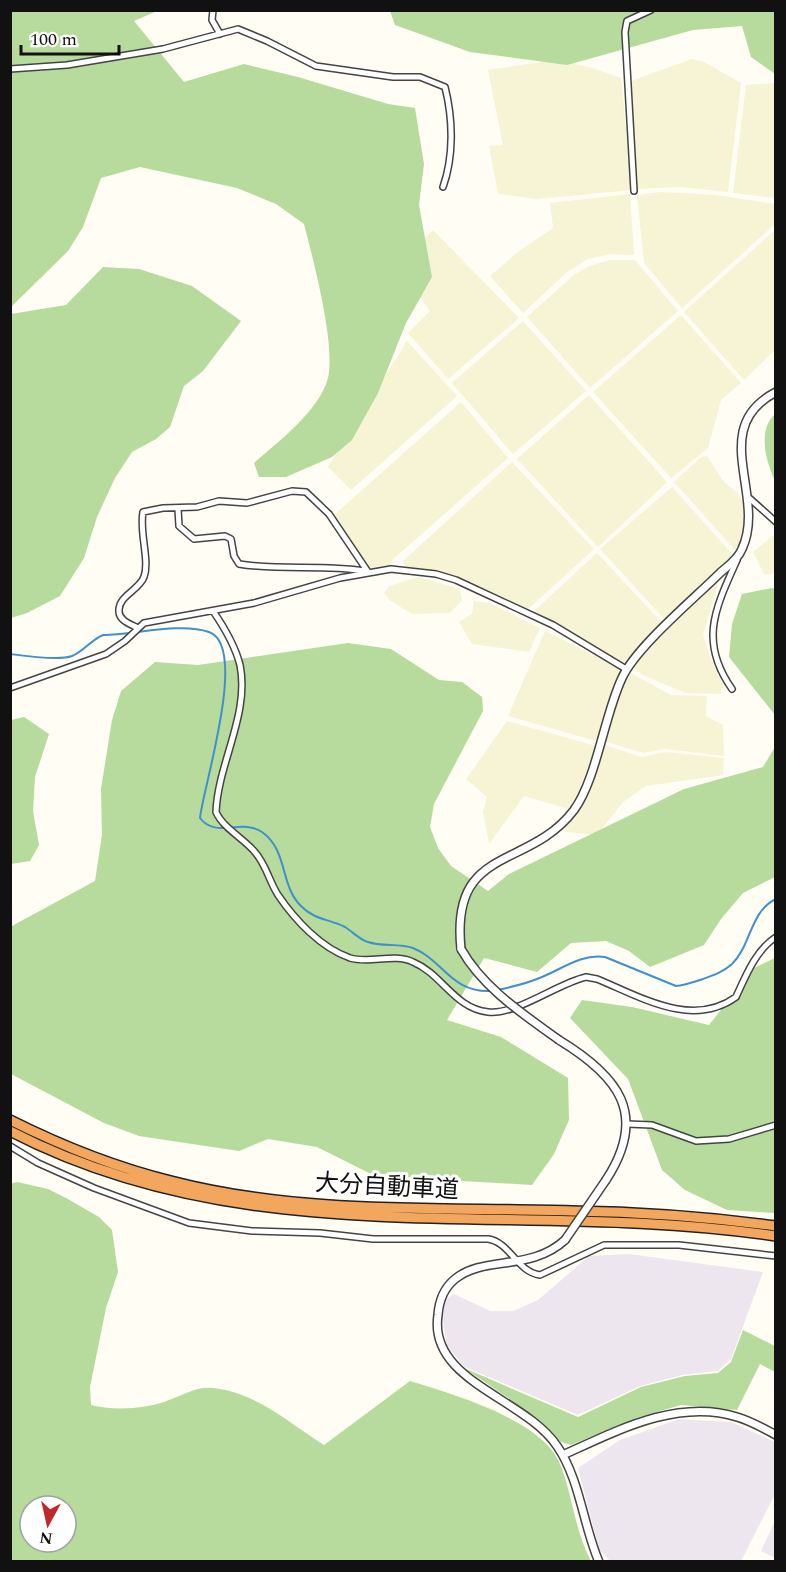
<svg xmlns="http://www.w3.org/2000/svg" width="786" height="1572" viewBox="0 0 786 1572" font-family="Spectral,'Noto Sans JP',serif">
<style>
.industrial{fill:#eee6ef}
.farmland{fill:#f6f4d4}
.forest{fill:#b6db9c;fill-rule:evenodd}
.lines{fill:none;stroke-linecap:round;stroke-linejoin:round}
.stream{stroke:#4090cd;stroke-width:2}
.minor-casing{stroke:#444;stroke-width:8}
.tertiary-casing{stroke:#444;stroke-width:10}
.motorway-casing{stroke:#222;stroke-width:12}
.minor{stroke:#fff;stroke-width:5}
.tertiary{stroke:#fff;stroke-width:7}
.motorway{stroke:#f3a75e;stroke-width:9}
.tertiary-bridge-casing{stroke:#444;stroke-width:10;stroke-linecap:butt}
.tertiary-bridge{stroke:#fff;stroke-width:7}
.labels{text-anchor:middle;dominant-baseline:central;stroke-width:6;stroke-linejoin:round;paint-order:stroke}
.street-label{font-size:24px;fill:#111;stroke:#fff}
</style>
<rect width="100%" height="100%" fill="#fffdf4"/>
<!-- industrial -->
<path class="industrial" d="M629,1254L763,1272L731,1359L718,1371L682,1375L640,1386L578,1415L465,1367L447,1346L443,1322L444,1301L454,1294L490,1311H513L538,1300L589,1256Z
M679,1419L731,1422L775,1442V1494L741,1561H610L599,1549L578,1468L620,1440Z
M775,1521V1558L761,1551Z"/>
<!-- farmland -->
<path class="farmland" d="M692,59L704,62L741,83L728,192L681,187L636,189L631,81Z
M554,60L589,67L621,78L632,190L537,199L498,194L489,146L503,145L488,70Z
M775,83V198L733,193L746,85Z
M661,192L716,195L775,204V224L682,308L644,263L637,195Z
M630,194L634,255L611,254L588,259L567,272L523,313L490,276L519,251L553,228L550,203Z
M433,230L519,318L448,379L408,333L430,311L397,266Z
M775,230V350L744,380L684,312Z
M610,260H635L678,311L590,388L527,317L575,274L590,266Z
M681,315L741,383L721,400L708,448L671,478L593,392Z
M523,321L586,391L513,454L452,383Z
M407,341L457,396L351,490L328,467Z
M589,395L667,482L598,547L517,459Z
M461,402L508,458L391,561L390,566L370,569L333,516Z
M707,456L724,482L739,494L743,503L744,530L736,551L674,482L700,458Z
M512,462L594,549L527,610L449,576L407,569L403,561Z
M672,487L733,555L666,621L600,549Z
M775,534V574H764L753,552Z
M597,553L663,624L623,664L532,613Z
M419,577L460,589L462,600L450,613L412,614L389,600L384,593L389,586Z
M719,580L703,635L713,665L723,684L721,694L685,693L643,675L633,667L674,621Z
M474,601L490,603L540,628L529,652L472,644L459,622L472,614Z
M545,631L616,666L620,675L605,709L596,741L508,716Z
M627,671L671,695L707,696L706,716L723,725L724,756L665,749L643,753L604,741L615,701Z
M507,721L596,746L580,789L568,809L524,796L489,844L483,812L487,797L466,779Z
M602,744L641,757L666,752L724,758L723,775L646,786L623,802L597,835L568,832L565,828L584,801Z"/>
<!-- forest -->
<path class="forest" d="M11,11H157L134,21L184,82L244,64L298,77L388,104L415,108L424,164L419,205L432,277L406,323L378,393L352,440L332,457L286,477H259L254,463C279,441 319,411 328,378C336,345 313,259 304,224L276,204L237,188L140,167L101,178L83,227L68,251L11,307Z
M390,11H775V74L751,57L742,26L693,30L567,65L470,52L395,25Z
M103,267L139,269L192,286L241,321L203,371L184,386L170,427L156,439L132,452L115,478L97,517L84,558L60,596L27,613L11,618V314L66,305Z
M775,414V481C766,461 757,431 775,414Z
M772,588L776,589L775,715L729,657L732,624L742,594Z
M348,643L391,649L439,680L462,682L482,697L483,711L434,804L430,827L438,848L451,866L488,891L509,874L684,789L763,767L775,747V877L743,893L721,919L704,945L650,967L629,951L606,941L571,943L537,972L484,958L447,1020L501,1037L568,1078L569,1120L554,1154L532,1185L375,1176L317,1147L268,1139L239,1151L139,1136L104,1123L11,1074L10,927L95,881L102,835L101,789L112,720L121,691L155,662L198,665Z
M24,717L49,734L35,777L33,811L39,845L30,861L11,864V720Z
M775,958V1213L727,1210L685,1190L662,1170L628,1079L570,1018L582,1000L632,1007L709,1025L754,968Z
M17,1182L48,1189L66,1198L99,1217L112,1230L118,1272L106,1308L90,1387L91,1405C112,1411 148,1409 169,1400C183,1395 197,1386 213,1388C255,1392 289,1423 324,1445L410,1381C452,1394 543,1420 560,1464C573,1496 575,1532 591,1561H11L10,1184ZM30,1506H66V1542H30Z
M743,1330L775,1346V1372L760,1364L737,1410L681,1405L636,1418L571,1445L561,1442L511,1400L464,1368L578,1417L641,1387L685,1376L718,1373L731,1362Z"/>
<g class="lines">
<!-- stream -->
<path class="stream" d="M10,654C25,656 59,661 72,656C84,651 91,640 103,635C134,635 180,622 209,632C249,646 203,787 200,818C216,839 241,818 262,832C288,850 280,886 301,906C314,920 330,919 345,927C353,932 360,940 368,942C382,947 399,943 413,948C443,960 451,993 491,991
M497,990C512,987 528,983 542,977C564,968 580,954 605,957L676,986C686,985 693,982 703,979C714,975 723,972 732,964C751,946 750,911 776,899"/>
<defs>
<path id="minor" d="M213,10L212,20L220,34
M10,69L67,65L163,49L238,29L267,41L316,66L393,77H420L445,87C453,119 454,156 443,187
M634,191L625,32L627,21L651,10
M747,496L776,522
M178,509L179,526L194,539L225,536L231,539L234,556L239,564C281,571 322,564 365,571
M213,611C224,627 235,645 240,665C250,714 218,763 216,812C223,828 243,838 254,851C266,864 269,881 278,895C295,920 321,948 350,958C370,964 394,953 413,962C442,974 454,1008 488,1012C517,1015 556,984 586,977L597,979C639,996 692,1029 736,997C746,975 756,950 776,937
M138,628C130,624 118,620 119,610C119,596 139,590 144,577C150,560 139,532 143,512L163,508L197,507L219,501L247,503L292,491L306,492L329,514L368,572
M10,688L106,654L125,641L144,623L254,603L340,578L391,569L436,574L456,580L553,625L626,669
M732,689C698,641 716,607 737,560
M627,1124L652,1125L696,1141L729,1139L776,1125
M10,1146L38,1163L94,1188L189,1223L252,1231L320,1233L373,1239H488C510,1242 517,1272 540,1275L604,1245H679L776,1256"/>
<path id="tertiary" d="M461,949C450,844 528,871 574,810C597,778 604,716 622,678C636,647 695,598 721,572C729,565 738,559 742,549C767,496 707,428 776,392
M559,1040C618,1076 649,1114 606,1180
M565,1240C530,1272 484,1255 455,1279C444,1288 439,1301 438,1315C428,1381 525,1398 557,1446C580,1479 583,1525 599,1562
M563,1455C616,1431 678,1398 737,1417C751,1421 763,1428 776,1435"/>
<path id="motorway" d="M10,1120C62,1146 114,1167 171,1181C302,1215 438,1207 572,1211C640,1212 708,1217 776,1226
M10,1131C255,1258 515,1197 776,1236"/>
</defs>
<!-- minor casing -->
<use href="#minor" class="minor-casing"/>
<!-- tertiary casing -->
<use href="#tertiary" class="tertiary-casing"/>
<!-- motorway casing -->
<use href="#motorway" class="motorway-casing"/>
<!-- minor -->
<use href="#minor" class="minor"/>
<!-- tertiary -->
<use href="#tertiary" class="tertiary"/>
<!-- motorway -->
<use href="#motorway" class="motorway"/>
<defs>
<path id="tertiary-bridge" d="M461,949C483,988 523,1014 559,1040
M565,1240L606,1180"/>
</defs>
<!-- tertiary-bridge casing -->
<use href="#tertiary-bridge" class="tertiary-bridge-casing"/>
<!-- tertiary-bridge -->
<use href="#tertiary-bridge" class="tertiary-bridge"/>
</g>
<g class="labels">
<!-- street labels -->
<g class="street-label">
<text transform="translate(387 1187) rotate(3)">大分自動車道</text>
</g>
</g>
<!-- border -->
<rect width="786" height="1572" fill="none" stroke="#111111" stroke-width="24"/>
<!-- north arrow -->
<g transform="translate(48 1524) rotate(188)"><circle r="28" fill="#ffffff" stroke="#a0a0a0" stroke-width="1.5"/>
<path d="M0-4.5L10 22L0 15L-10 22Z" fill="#c2272a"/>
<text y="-9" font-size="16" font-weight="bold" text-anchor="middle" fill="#111111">N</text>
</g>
<!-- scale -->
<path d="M21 45v9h98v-9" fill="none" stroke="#111111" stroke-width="3"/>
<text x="30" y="45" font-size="18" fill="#111111" stroke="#ffffff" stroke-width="4.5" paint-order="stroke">100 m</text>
</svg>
